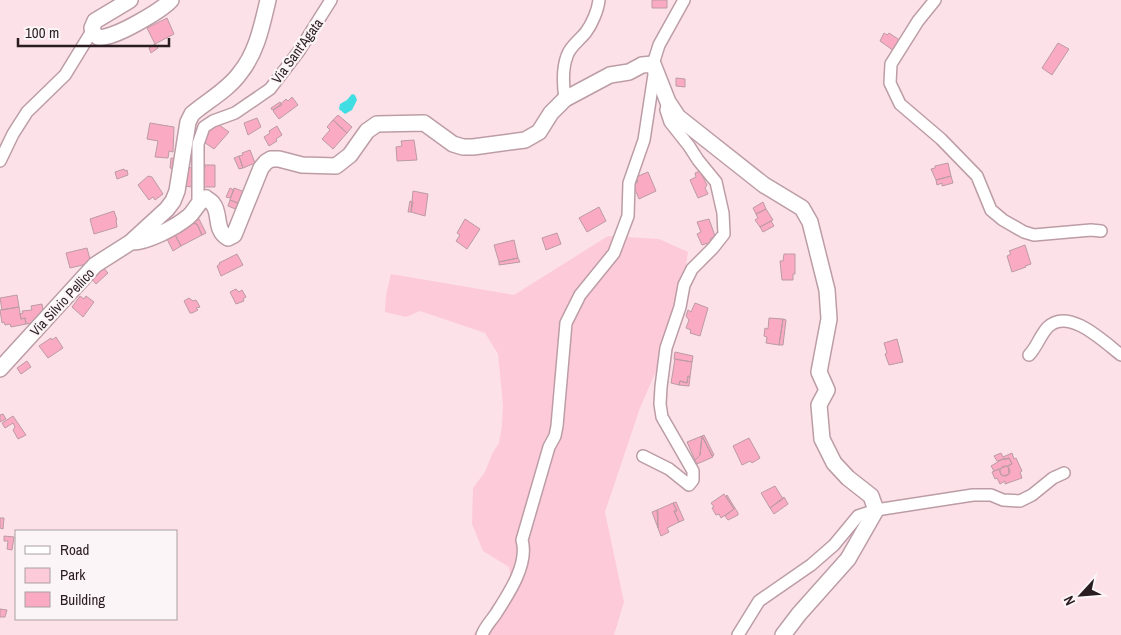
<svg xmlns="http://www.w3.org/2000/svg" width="1121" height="635" viewBox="0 0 1121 635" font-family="'Archivo Narrow',sans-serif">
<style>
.green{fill:#fdcada}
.water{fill:#40dde2}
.building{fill:#fbaac4;stroke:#bb9ba4}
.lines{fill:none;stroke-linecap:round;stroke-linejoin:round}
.minor-casing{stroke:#bc9da6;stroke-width:14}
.tertiary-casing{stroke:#bc9da6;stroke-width:18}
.minor{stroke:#fff;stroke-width:11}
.tertiary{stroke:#fff;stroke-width:15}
.labels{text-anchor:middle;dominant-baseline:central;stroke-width:4.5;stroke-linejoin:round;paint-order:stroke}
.street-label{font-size:14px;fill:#291d21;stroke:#fcf5f7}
</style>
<rect width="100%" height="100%" fill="#fde1e9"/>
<!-- green -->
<path class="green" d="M608,236L659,239L688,252L680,307L666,348L640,408L605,512L624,602L614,635H473L512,584L509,567L483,551L472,524L473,488L485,472L492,454L499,443L502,425L503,406L498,354L485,333L420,311L406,317L385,312L386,295L391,274L514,295Z"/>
<!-- water -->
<path class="water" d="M352,94L355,95L357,100L352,110L345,114L339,109L340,104L347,100Z"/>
<!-- building -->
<path class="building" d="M652,0H667V8H652Z
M167,18L174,34L155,44L147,28Z
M884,33L887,35L889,33L901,41L894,51L880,41Z
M1058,43L1069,49L1052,75L1042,68Z
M155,44L158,48L151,53L149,48Z
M676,78L685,79V87L676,86Z
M292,97L298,105L279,119L273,111L286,99L288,101Z
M280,102L282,105L272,110L271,108Z
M338,115L352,127L347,133L333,120Z
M257,118L261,127L248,135L244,123Z
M333,120L347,133L333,149L322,139L330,130L327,127Z
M215,122L229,132L214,149L204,142L210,127Z
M150,123L174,127L173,152L169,151L168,158L155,157L158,141L147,139Z
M277,126L282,135L276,139L277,141L269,146L264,137L270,133L269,131Z
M414,140L417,160L397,161L396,147L402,146L401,141Z
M250,150L255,163L243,168L239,156L243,155L242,153Z
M239,156L243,168L239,169L234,158Z
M171,158L177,159L175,169L170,168Z
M948,163L951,176L936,180L931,169L935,168V166Z
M205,165H215V187H203Z
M186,167L194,168L192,187L184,186Z
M124,169L125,171L127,170L128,175L117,179L115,172Z
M700,171L707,185L705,188L708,194L698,198L690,180L696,177L695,173Z
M648,172L656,191L639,199L633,184L638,182L636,177Z
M148,176L152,177L163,194L155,200L153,197L149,200L138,185Z
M951,176L953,183L942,186V183L937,185L936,180Z
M230,188L234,190L230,198L226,197Z
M234,188L245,192L240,204L230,200Z
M413,191L428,194L425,216L411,212Z
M230,200L240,204L238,210L228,206Z
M410,201L413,202L411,212H408Z
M763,202L766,209L756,214L753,208Z
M599,207L606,221L587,232L579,218Z
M766,209L773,220L760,227L755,220L758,218L756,214Z
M114,211L117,220H116L117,227L94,234L90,219Z
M199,219L206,233L202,235L197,224L191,223Z
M465,219L480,229L467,249L456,241L460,235L457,233Z
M709,219L715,236L710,239L711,242L702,245L697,234L701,232L697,222Z
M771,221L774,226L763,232L760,227Z
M191,223L197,224L202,235L181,246L174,233Z
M174,233L181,246L173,251L166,237Z
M557,233L561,244L546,250L542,238Z
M514,240L518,258L499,262L494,245Z
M1025,245L1031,264L1025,266L1026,267L1012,272L1007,256L1011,254L1009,251Z
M87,248L91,263L70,268L66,253Z
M237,254L243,265L221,276L217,266L220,264L219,263Z
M784,254H795V274H793V280H782L780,261H783Z
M518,258L520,262L499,265V262Z
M102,266L108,273L96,284L90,277Z
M236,289L239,292L242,290L246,297L243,299L244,301L236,304L230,292Z
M17,295L19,307L2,310L0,298Z
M80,296L84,299L86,296L94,302L83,317L72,307Z
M189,298L193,301L196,300L200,307L196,308L198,310L192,313H190L184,301Z
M695,303L708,308L700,336L690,333L691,330L686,328L689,320L686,316L688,310L691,312Z
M42,304L44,317L38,322L26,324L25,318L21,319L20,314L23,313L22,311L32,310L31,306Z
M19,307L21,319L25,318L26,324L11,327L10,324L5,325L4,322L2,323L0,310Z
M769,318L783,319L779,345L766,343L767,337L764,336L765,328L768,329Z
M783,319L786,320L783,345H779Z
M56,337L63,348L48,358L39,346L51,338L52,340Z
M897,339L903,362L889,365L885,354L887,353L884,343Z
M675,352L693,356L692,362L674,359Z
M675,359L692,362L690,377L688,376L687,383L680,381L679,385L671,383Z
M27,361L31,367L21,374L17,368Z
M688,376L690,377L689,386L679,385L680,381L687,383Z
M3,414L6,419L0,422V415Z
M13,416L26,435L18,439L13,430L15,427L13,423L5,428L2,423Z
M704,435L714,455L712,456L702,436Z
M702,436L700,455L695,460L687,442Z
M702,436L713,457L697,464L695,460L700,455Z
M749,438L760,458L752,463L750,461L742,465L733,446Z
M1001,453L1003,457L1012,453L1014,459L1016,458L1022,471L1020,472L1022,478L1005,484V481L1000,484L997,478L995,479L992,472L999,469L1001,475L1003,476L1009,474L1008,466L1012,464L1009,458L997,461L994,456Z
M1004,458L1005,460L1009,458L1012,464L994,471L991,466Z
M1000 471a5 5 0 1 1 10 0a5 5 0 1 1-10 0Z
M775,486L783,499L770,508L761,493Z
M724,494L734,509L721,518L719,514L716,515L712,508L714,507L711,503Z
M727,495L738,513V515L728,520L725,516L734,509L726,496Z
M784,497L788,504L774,514L770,508Z
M676,502L684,520L679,522L674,511H677L673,503Z
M673,503L677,511H674L679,522L667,528L669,532L661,536L658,528L657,510Z
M657,510L658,512V528L652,512Z
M0,518H4L3,529L0,528Z
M4,536L14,537L12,550L7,549L8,541H4Z
M0,609L7,610L5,617H0Z"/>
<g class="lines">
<defs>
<path id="minor" d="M935,0L918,21L891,64L890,83L900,104L941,139L977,176L991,210L1003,220L1024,232L1034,235L1091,230L1101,231
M653,64L659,45L684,0
M565,99C563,85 562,69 567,56C570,46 580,40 586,32C592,24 598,10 599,0
M0,161L13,134L27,112L65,75L92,31
M198,202V144L204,127L213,121L235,113L270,89L299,51L331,0
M1029,355C1037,347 1040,335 1048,327C1069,307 1104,342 1121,355
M643,456L669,469L689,485L693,480V471L662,417L660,404L661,387L666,348L680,307L684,285L692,269L713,248L724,234L723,213L716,182L698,160L689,146L670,122L666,110L668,102
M482,635C485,627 490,622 495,615C508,595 529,564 522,540L549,447L555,436L557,426L566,323L580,295L614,253L628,216L629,183L644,140L655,68
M738,635L759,601L811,565L834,545L858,516L876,510L973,495H991L1003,500L1020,501L1032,495L1053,478L1064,473"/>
<path id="tertiary" d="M130,0L95,21L92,28C93,32 94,35 98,37C111,41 162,10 171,0
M131,242C146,243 176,227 188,217C196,211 195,204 206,198C208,200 211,201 213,204C221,214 214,230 228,238L234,235L261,168L266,162L271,159H279L302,165L336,166L350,155L367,131L377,124L424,123L453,144L463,147H473L525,140L539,132L551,113L565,99L610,75L629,72L642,65L653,64L668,102L678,117L764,185L802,208L810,222L827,290L829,319L819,372L827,390L819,405L822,439L834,463L848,478L871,496L876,510L848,559L799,614L783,635
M0,369L95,265L131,242L167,209L173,201L177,191L188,122L192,114C207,101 228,90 240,73C257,52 262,25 268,0"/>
</defs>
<!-- minor casing -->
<use href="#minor" class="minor-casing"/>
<!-- tertiary casing -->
<use href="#tertiary" class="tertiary-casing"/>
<!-- minor -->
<use href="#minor" class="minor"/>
<!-- tertiary -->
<use href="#tertiary" class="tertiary"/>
</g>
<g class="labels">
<!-- street labels -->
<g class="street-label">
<text transform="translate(297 51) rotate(-54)">Via Sant'Agata</text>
<text transform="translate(62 302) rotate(-47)">Via Silvio Pellico</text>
</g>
</g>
<!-- legend -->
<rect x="15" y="530" width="162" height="90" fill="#fcf5f7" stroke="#a89fa1"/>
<rect x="25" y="546" width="25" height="8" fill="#ffffff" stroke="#a89fa1"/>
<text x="60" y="555" font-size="15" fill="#291d21">Road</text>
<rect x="25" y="568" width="25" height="15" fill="#fdcada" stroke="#a89fa1"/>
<text x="60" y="580" font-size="15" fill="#291d21">Park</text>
<rect x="25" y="592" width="25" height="15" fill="#fbaac4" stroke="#a89fa1"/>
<text x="60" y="605" font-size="15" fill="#291d21">Building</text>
<!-- north arrow -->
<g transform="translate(1081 595) rotate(244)" stroke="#fcf5f7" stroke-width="4" paint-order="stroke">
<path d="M0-4L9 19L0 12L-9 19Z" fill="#291d21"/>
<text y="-8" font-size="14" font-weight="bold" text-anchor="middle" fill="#291d21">N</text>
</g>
<!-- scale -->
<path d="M18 38v8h151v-8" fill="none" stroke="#291d21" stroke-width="2.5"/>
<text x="25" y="38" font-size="15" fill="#291d21" stroke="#fcf5f7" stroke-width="4" paint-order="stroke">100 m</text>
</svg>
